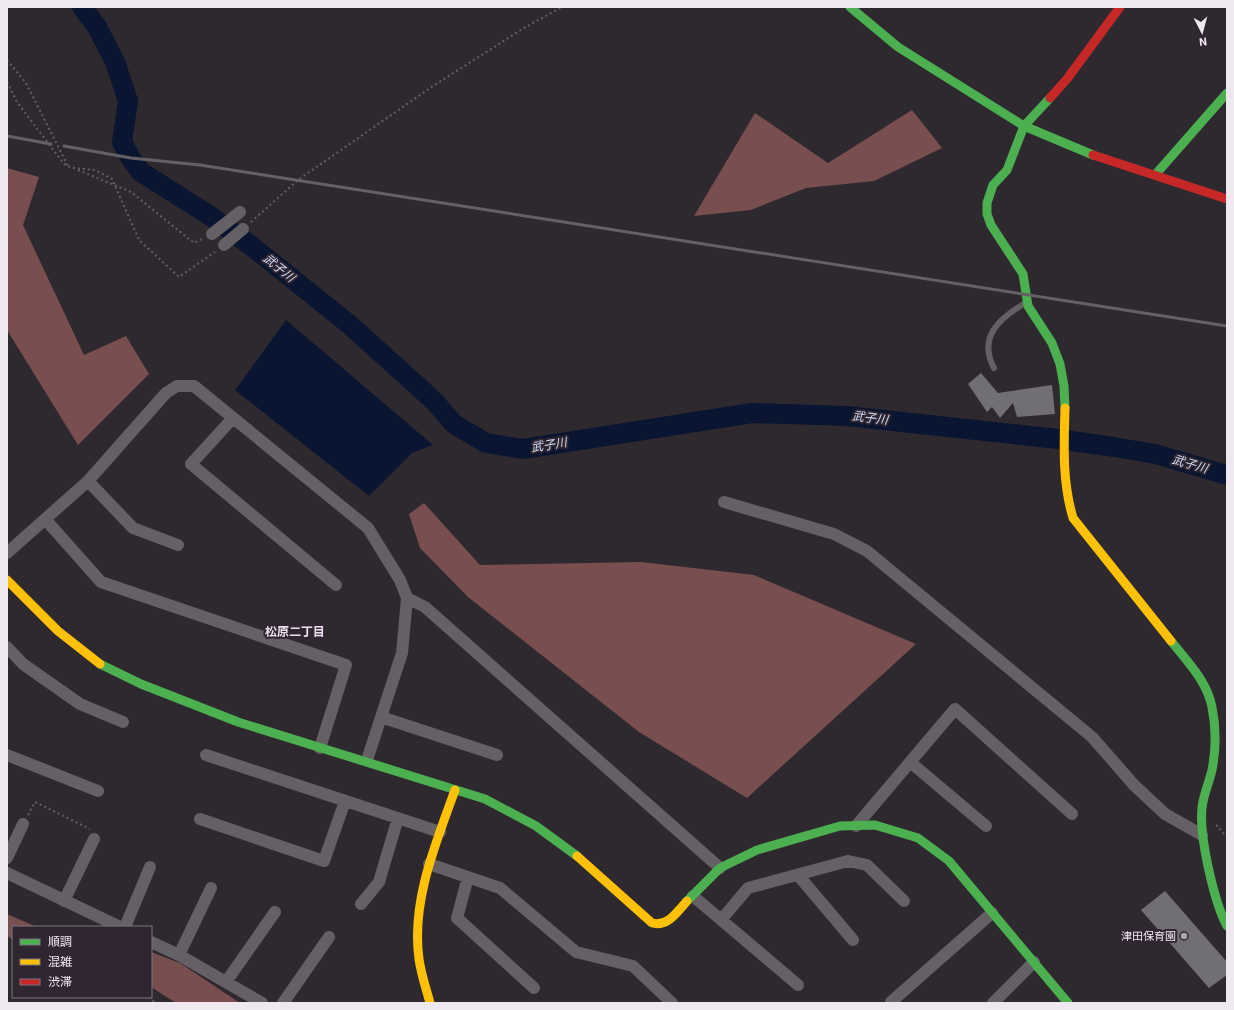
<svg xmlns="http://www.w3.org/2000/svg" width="1234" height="1010" viewBox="0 0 1234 1010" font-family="Roboto,'Noto Sans JP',sans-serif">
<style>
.forest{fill:#784e4f}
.water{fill:#0a1631}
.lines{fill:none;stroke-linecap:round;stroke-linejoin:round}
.river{stroke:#0a1631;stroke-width:20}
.building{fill:#716e74}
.path{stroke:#635f64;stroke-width:2;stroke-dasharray:2 3;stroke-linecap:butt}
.lane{stroke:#646065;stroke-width:6}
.street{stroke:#646065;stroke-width:12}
.fast{stroke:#4caf50;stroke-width:9}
.slow{stroke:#ffc107;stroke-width:9}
.jam{stroke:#c62828;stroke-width:9}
.rail{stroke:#646065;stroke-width:3}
.poi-dot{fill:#aba5ac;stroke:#302632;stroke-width:1.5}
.labels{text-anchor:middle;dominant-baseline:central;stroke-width:4;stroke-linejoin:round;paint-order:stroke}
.poi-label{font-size:11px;fill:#efe8f0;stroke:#302632;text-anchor:end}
.water-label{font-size:12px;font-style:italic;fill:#d3e0f9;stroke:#302632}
.neighbourhood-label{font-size:12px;font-weight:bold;fill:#ecdeee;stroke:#302632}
</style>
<rect width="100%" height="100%" fill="#2e292f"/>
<!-- forest -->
<path class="forest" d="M912,110L942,148L874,181L806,188L751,210L694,216L755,113L828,163Z
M7,168L39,177L23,225L84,355L126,336L149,374L78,445L7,330Z
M424,503L480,565L641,562L754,575L916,644L747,798L639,732L468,597L420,548L409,514Z
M7,914L37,927H13V939L7,936Z
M151,952L180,963L240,1003H176L151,987Z"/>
<!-- water -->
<path class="water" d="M286,320L433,445L412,453L369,496L235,390Z"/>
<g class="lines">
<!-- river -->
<path class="river" d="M82,7L97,27L115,62L128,101L122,142L131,159L141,172L212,217L254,248L350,325L434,401L454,424L486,443L523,449L752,413L847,416L1058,439L1114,447L1155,454L1227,475"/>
</g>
<!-- building -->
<path class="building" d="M981,373L998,393L1052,385L1055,414L1017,417L1013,403L1000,418L992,407L987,412L968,384Z
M1165,891L1227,962V975L1209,988L1141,910Z"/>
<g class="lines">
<!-- path -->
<path class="path" d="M7,60L26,83L68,166
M7,82L17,102L64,164L72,168L95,170L112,179L139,240L179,277L215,252
M78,170L131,192L194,243L202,239
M251,222L298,180L430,88L524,28L562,7
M28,815L35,802L90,829
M1216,825L1227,837
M7,934L13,939
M149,997L155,1003"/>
<!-- lane -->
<path class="lane" d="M994,368C977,336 1001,317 1027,302"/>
<!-- street -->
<path class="street" d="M212,234L240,212
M224,245L243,229
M233,418L191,464L336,585
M88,481L133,528L178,545
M724,502L834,534L867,551L1092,737L1134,785L1165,814L1202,835
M45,519L101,582L346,665L320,748
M7,553L88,481L166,393L177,386H194L368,528L400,580L407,598L402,653L367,760
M407,598L425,607L720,868
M7,647L23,664L80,704L123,722
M381,717L497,755
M7,755L98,791
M206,755L440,832
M910,762L986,826
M200,819L324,861L345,801
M856,826L955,709L1072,814
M7,858L23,824
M429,864L500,888L576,952L633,966L672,1003
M7,873L120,927
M798,875L853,940
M468,877L457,918L534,988
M693,896L798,985
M64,901L94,839
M361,904L379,882L398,818
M721,920L748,888L848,861L867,865L904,901
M125,927L150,867
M151,942L179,955L262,1003
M179,955L211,888
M226,982L275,912
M891,1002L992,913
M283,1003L329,937
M993,1003L1034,962"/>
<!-- fast -->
<path class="fast" d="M850,7L898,47L1024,126L1093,155
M1050,98L1024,126L1007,170L993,185L987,203V214L991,225L1023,274L1028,306L1052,343L1060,364L1064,386L1065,408
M1155,175L1227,93
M1171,641C1187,661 1207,681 1212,707C1216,727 1216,750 1212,770C1209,783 1203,796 1202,808C1199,836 1214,902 1227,926
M100,664L141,684L238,722L485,799L536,826L577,856
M687,901L720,868L757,850L840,826L875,825L918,838L949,861L1068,1003"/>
<!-- slow -->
<path class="slow" d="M1065,408C1064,446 1062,481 1073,518L1171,641
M7,580L58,631L100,664
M577,856L652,923C668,927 677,912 687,901
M430,1003C426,988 421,974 419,959C411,901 436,843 455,790"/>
<!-- jam -->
<path class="jam" d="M1050,98L1067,79L1120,7
M1093,155L1227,199"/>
<!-- rail -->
<path class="rail" d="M7,136L51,144
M64,146L131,158L200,165L1227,326"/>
</g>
<!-- markers -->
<circle class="poi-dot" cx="1184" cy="936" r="4"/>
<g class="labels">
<!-- poi labels -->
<g class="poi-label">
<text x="1176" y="936">津田保育園</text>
</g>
<!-- water labels -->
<g class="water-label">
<text transform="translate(279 268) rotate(39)">武子川</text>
<text transform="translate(870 418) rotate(7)">武子川</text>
<text transform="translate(549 445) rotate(-9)">武子川</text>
<text transform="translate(1190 464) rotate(16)">武子川</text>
</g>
<!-- neighbourhood labels -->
<g class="neighbourhood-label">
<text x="295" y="632">松原二丁目</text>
</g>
</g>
<!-- border -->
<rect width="1234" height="1010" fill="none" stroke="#efe8f0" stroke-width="16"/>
<!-- legend -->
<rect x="12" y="926" width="140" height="72" fill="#302632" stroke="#7c747e"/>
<rect x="20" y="939" width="20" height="6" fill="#4caf50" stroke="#7c747e"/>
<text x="48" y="946" font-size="12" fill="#efe8f0">順調</text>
<rect x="20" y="959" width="20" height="6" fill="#ffc107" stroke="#7c747e"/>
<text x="48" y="966" font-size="12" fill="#efe8f0">混雑</text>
<rect x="20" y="979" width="20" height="6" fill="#c62828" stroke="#7c747e"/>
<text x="48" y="986" font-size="12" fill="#efe8f0">渋滞</text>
<!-- north arrow -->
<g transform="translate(1202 32) rotate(174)" stroke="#302632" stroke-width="3" paint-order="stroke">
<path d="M0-3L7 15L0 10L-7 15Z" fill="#efe8f0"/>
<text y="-6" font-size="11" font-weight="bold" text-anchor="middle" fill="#efe8f0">N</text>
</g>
</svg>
